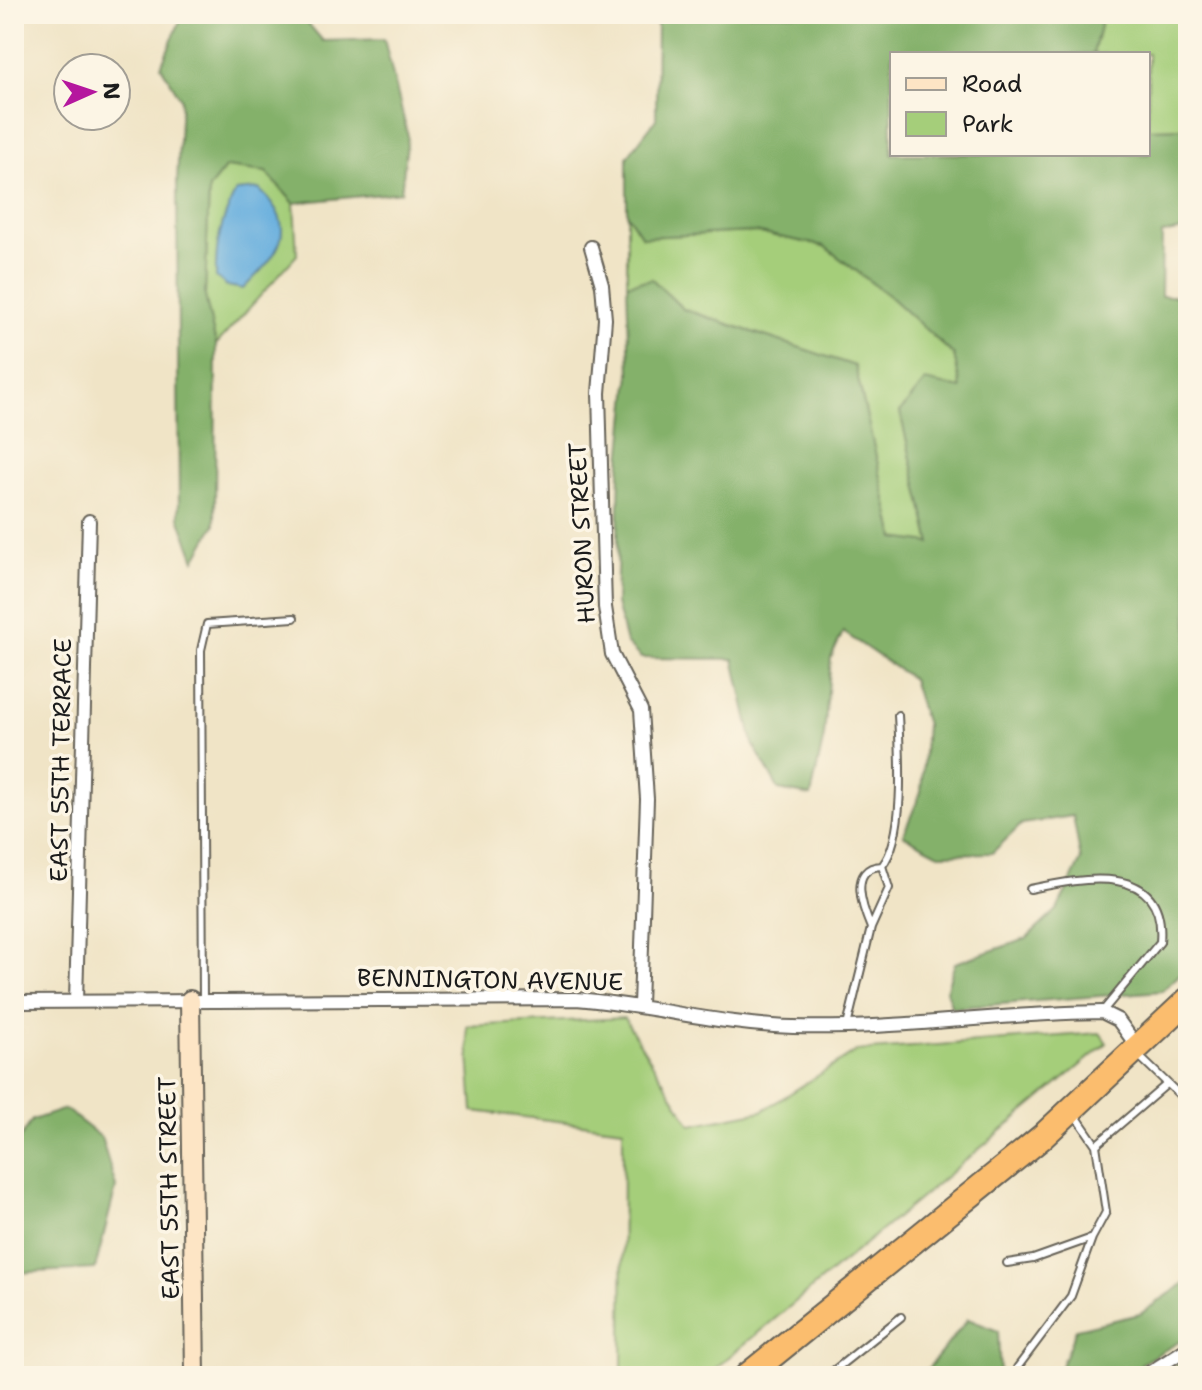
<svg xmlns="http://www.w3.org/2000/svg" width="1202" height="1390" viewBox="0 0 1202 1390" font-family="'Shantell Sans',sans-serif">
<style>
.green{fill:#a5ce7a;stroke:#60754b;stroke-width:2}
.forest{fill:#84b16a;stroke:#506643;stroke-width:2}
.water{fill:#67afde;stroke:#42667d;stroke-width:2}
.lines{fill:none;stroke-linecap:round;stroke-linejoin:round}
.lane-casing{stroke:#666258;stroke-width:10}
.street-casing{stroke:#666258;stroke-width:16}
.secondary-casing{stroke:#666258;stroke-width:22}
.highway-casing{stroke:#666258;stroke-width:28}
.lane{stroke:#fff;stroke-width:6}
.street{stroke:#fff;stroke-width:12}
.secondary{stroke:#fde5c5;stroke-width:18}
.highway{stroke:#fbbd6e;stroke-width:24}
.labels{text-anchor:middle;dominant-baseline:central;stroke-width:7;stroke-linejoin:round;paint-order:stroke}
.street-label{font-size:24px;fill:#1c1c1c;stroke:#fcf5e5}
</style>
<rect width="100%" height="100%" fill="#fcf5e5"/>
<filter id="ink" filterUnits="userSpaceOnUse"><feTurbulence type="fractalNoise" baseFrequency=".0125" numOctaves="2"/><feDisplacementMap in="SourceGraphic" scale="16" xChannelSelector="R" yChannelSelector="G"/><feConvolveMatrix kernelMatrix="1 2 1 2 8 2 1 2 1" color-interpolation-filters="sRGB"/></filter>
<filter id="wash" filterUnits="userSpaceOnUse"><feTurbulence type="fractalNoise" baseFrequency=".006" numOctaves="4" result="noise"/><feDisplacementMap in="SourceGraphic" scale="32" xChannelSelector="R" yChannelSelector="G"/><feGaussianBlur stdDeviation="1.8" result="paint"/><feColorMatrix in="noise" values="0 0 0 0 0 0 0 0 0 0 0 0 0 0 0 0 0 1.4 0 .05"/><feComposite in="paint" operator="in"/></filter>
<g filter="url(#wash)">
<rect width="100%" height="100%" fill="#f0e4c6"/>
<!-- green -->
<path class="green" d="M1103,14H1188V128L1148,129V54H1093Z
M226,167L266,172L294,203L297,255L216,345L205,296L209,188Z
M627,214L642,237L755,232L824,246L889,296L954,355L962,390L900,412L931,544L895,538L855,366L683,309L652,279L627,284Z
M624,1018L691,1125L762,1111L857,1051L1100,1033L1107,1043L706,1376H622L623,1129L473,1111L467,1026Z"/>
<!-- forest -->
<path class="forest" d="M183,14H300L323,41L384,39L408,136L401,192L294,203L266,172L226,167L209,188L205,296L216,345L215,525L195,560L179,517L177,183L181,99L161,66Z
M657,14H1103L1093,54H892V154H1148V129L1188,128V229L1162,234L1161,296H1188V967L1162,991L952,1008L946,990L955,963L1026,939L1057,910L1081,860L1073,816L1022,824L992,853L939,854L903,835L921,792L926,725L912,679L843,632L831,658L824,736L811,796L779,790L753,744L734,659L641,658L626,643L616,604L620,471L630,373L627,284L652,279L683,309L855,366L895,538L931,543L900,412L925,381L961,389L954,355L889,296L824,246L755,232L642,237L627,214V157L656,119Z
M65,1109L101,1137L116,1187L95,1269L14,1273V1148L32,1120Z
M1188,1281V1337L1142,1363L1131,1376H1057L1076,1329L1140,1314Z
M968,1319L998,1331L1000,1376H922Z
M1188,1356V1376H1162Z"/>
<!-- water -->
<path class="water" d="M259,189C302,230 278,254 243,289L227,286L216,277C215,244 221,221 236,191Z"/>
</g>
<g filter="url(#ink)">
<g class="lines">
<defs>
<path id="lane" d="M882,866C906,837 900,753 898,715
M1030,889C1082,878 1167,861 1160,942L1102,1012
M203,1000L201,650L207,624L294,618
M847,1026L871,928L889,888L882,866C847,867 863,909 871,928
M1139,1056L1188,1103
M1096,1145L1167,1084
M1007,1263L1033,1259L1092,1238L1106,1212L1096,1145L1074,1113
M1017,1368L1071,1296L1092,1238
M827,1376L901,1317"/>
<path id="street" d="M591,247L602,285L605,319L599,393L605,607L612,654L641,710L647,799L640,1005
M76,1001L89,521
M14,1002L576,999C649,1005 720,1025 793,1027C896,1030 999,1013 1102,1012L1118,1020L1139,1049
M1144,1376L1188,1348"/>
<path id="secondary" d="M190,1000L195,1376"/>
<path id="highway" d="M747,1376L1042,1137L1188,1000"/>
</defs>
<!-- lane casing -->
<use href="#lane" class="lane-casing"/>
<!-- street casing -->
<use href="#street" class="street-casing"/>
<!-- secondary casing -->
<use href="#secondary" class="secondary-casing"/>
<!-- highway casing -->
<use href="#highway" class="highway-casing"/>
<!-- lane -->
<use href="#lane" class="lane"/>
<!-- street -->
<use href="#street" class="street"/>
<!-- secondary -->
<use href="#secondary" class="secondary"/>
<!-- highway -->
<use href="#highway" class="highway"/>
</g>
</g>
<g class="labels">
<!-- street labels -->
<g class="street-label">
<text transform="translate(582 533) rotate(-93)">HURON STREET</text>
<text transform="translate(61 760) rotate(-89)">EAST 55TH TERRACE</text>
<text transform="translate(490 980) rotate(1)">BENNINGTON AVENUE</text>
<text transform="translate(169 1188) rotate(-91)">EAST 55TH STREET</text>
</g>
</g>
<!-- margin -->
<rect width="1202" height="1390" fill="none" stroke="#fcf5e5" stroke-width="48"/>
<!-- legend -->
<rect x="890" y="52" width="260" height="104" fill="#fcf5e5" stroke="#a29e95" stroke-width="2"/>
<rect x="906" y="78" width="40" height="12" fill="#fde5c5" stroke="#a29e95" stroke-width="2"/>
<text x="962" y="92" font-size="24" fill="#1c1c1c">Road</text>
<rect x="906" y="112" width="40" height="24" fill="#a5ce7a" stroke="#a29e95" stroke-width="2"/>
<text x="962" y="132" font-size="24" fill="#1c1c1c">Park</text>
<!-- north arrow -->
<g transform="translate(92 92) rotate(87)"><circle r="38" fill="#fcf5e5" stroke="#a29e95" stroke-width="2"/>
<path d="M0-6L14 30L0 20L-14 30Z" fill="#b5179e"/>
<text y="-12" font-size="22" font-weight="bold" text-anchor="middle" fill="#1c1c1c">N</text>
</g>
</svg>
